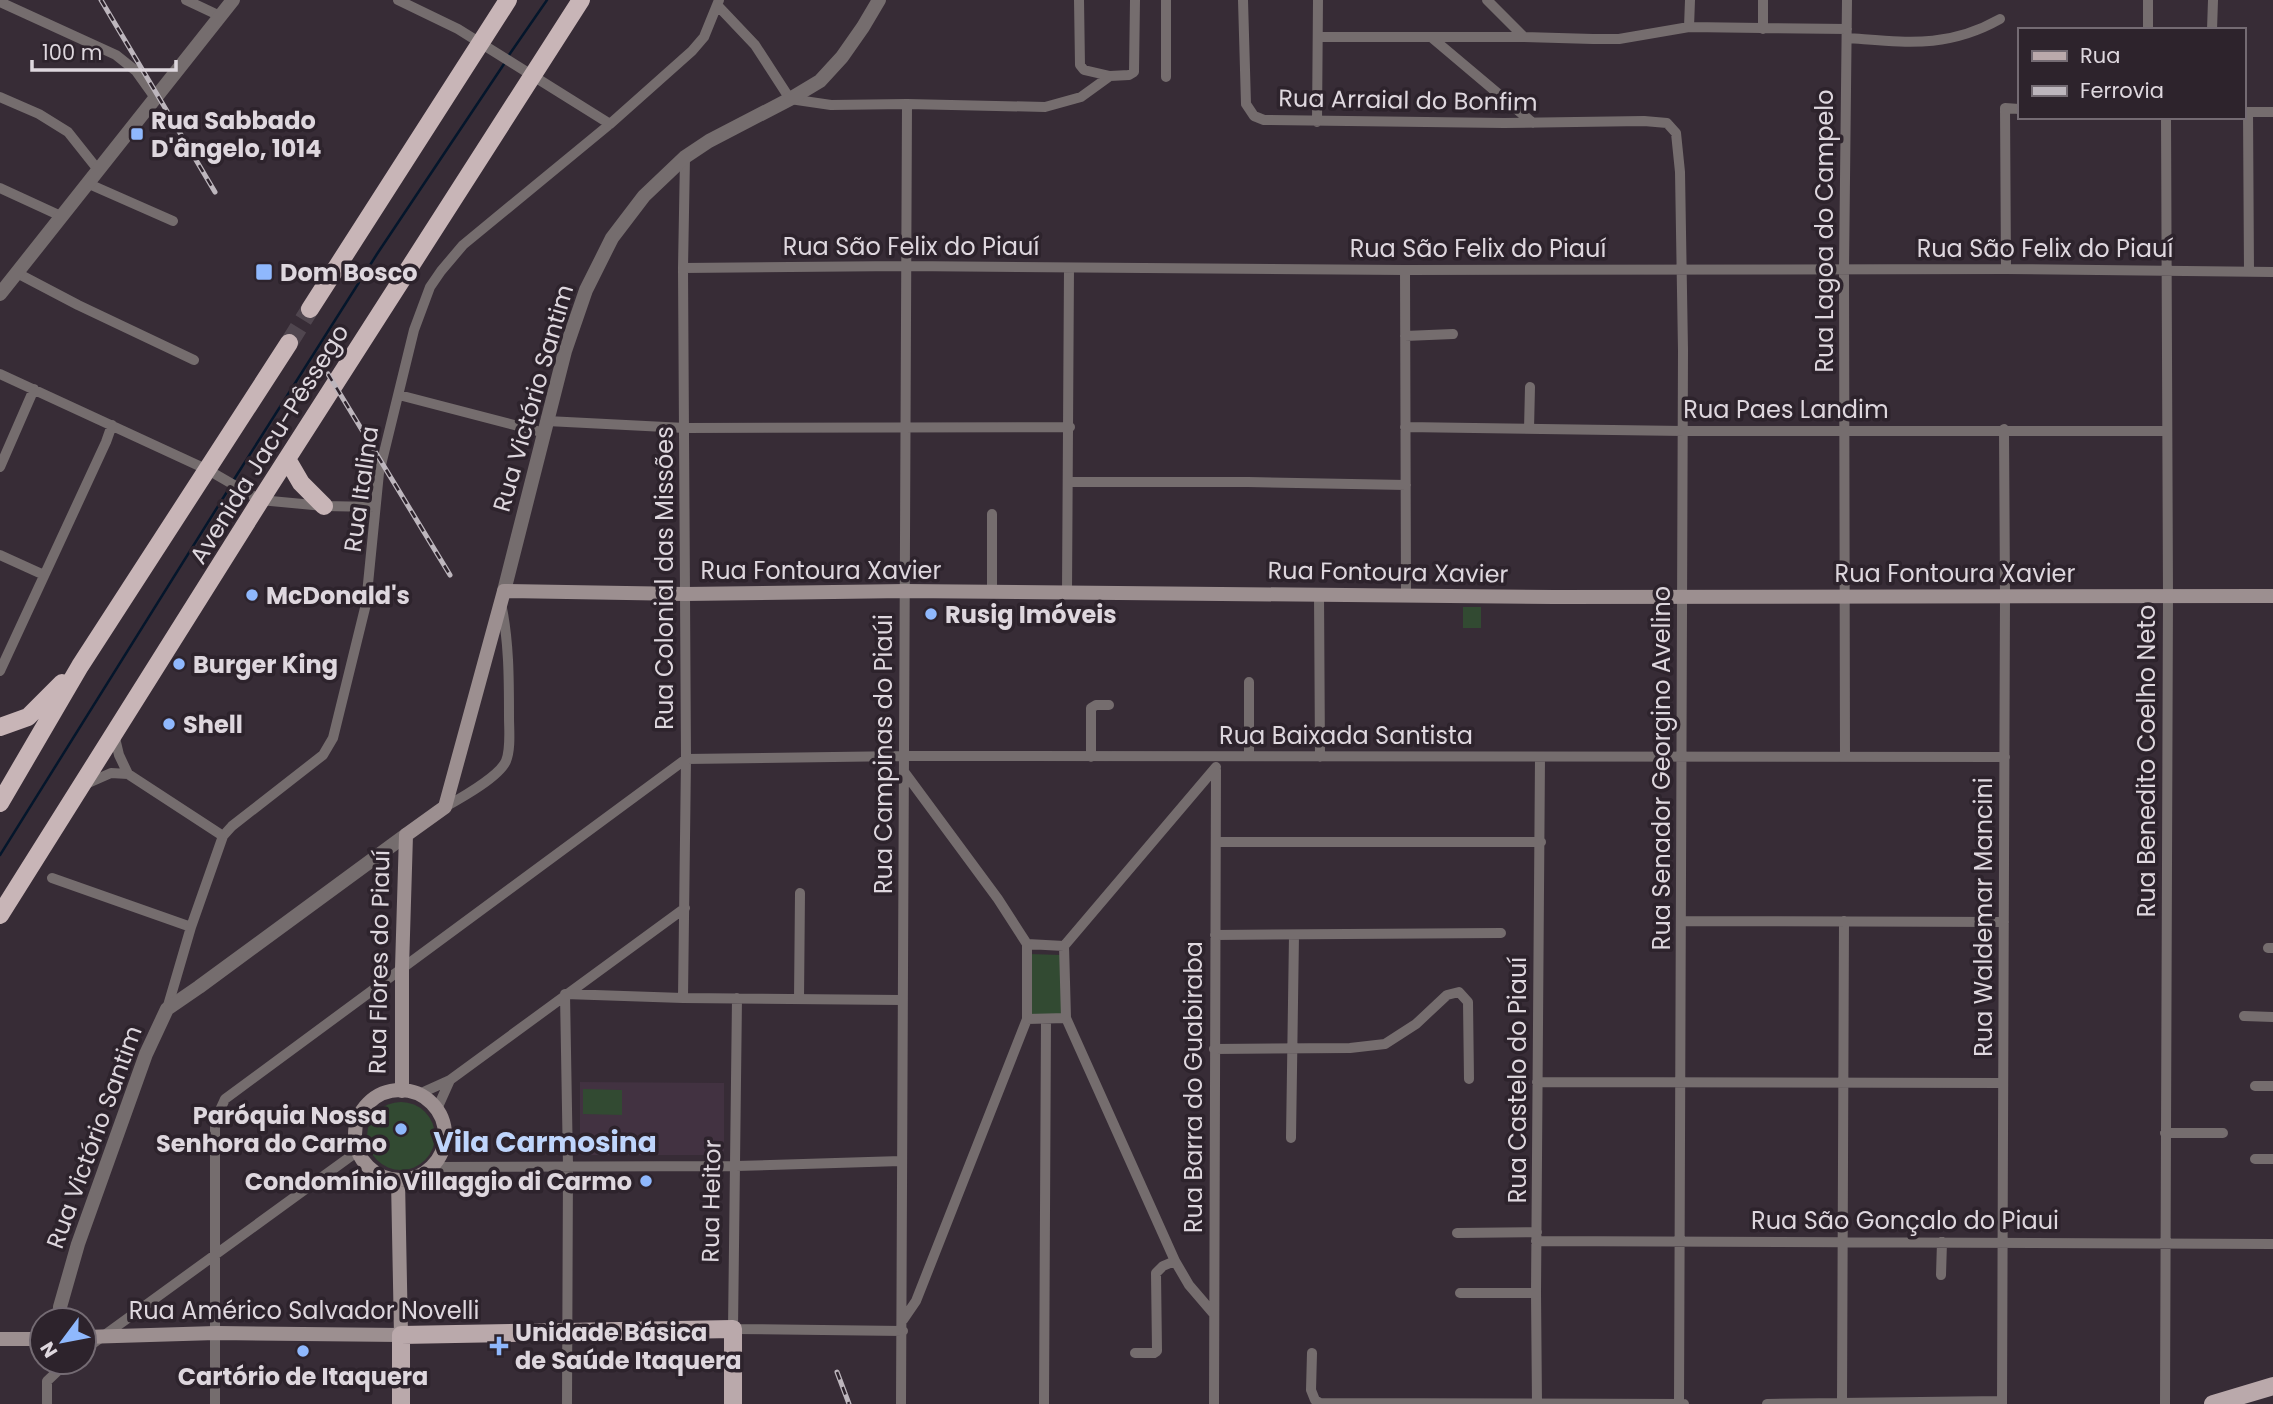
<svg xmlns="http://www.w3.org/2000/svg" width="2273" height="1404" viewBox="0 0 2273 1404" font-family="Poppins,sans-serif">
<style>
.built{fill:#423241}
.green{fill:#324a32}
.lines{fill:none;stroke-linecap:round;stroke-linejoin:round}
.stream{stroke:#04162b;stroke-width:2.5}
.trunk-tunnel{stroke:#50464f;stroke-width:18;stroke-dasharray:18 9;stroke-linecap:butt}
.minor{stroke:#756d6e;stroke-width:10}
.tertiary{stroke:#756d6e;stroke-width:14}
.secondary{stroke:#9c8f90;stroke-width:14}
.primary{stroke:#baa9ab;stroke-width:18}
.trunk{stroke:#c8b5b7;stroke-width:18}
.rail-casing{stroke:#bdb6bd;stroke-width:5}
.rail{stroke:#2d232c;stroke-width:2.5;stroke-dasharray:8;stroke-linecap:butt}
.poi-dot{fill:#8fb8fd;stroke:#2d232c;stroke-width:2.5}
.labels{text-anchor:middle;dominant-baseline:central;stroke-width:7;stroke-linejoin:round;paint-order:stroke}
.street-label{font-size:24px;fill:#ded7de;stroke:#2d232c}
.poi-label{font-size:24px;font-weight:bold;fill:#ded7de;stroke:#2d232c;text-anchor:start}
.quarter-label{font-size:28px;font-weight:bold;fill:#bed5fc;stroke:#2d232c}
</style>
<rect width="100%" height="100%" fill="#372c36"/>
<!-- built -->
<path class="built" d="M580,1082L724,1083V1151L719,1155H584L580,1150Z"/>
<!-- green -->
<path class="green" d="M1463,607H1481V628H1463Z
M1029,954L1061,955V1014H1029Z
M583,1089L622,1090V1115L583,1114Z
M367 1136a34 34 0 1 1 68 0a34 34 0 1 1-68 0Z"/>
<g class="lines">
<!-- stream -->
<path class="stream" d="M509,55L547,0
M233,481L377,254L506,61
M0,855L230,487"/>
<!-- trunk-tunnel -->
<path class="trunk-tunnel" d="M289,343L310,309"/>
<!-- minor -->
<path class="minor" d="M186,0L220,16
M398,0L458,29L610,124
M1079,0L1080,65L1084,70L1110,76
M1166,0V77
M1243,0L1246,104L1254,116L1264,120L1504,123L1644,121L1667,123L1676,133L1680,172L1683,350L1679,1404
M1487,0L1524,37
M1763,0V29
M0,2L116,55L136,71L156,99
M718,6L755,45L790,99L831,105L907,104L1045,107L1081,97L1110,76L1129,75L1134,72L1135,0
M1689,27L1690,0
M2148,30V0
M2212,30L2213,0
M1319,37H1524L1593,39H1619L1689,27L1847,29
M1431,37L1533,123
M1847,38C1905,42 1947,49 2000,19
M0,97L39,114L68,132L99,171
M2243,112H2273
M2248,112L2249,272
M1317,122L1318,0
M89,184L173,221
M0,188L63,217
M683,268L904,266L1405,270L2006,269L2273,272
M2006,269L2005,108L2019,109
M1405,270L1406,596
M17,273L78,305L194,360
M1405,336L1453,334
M0,374L208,470L260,500L324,506L375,507
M399,395L545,433
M547,421L685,428L1070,427
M1405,427L1683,431H2167
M1529,429L1530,387
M0,467L34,389
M1069,482H1248L1406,485
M992,514V592
M0,555L44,575
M1067,593L1069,268
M1319,594L1320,757
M0,671L106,442L112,425
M114,734L119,755L128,774
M1249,756V682
M1845,756L1844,269L1847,0
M1091,757V708L1096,705H1109
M905,773L998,899L1027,944
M86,784L111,773L128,774L223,836
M445,807C461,798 499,777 506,761C511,749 509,730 509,717C509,679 509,641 501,603
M1216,842H1541
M52,878L191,927
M1681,921L2004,922
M1215,935L1501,933
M1064,946L1216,767
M2268,948H2273
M683,998L686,759L683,268L685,157
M737,998L733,1329L903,1331
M799,999L800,893
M167,1009L191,927L223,836L232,826L323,755L333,738L366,604L379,473L414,330L430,287L441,271L463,245L610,124L692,51L704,37L719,0
M2244,1016L2273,1017
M1066,1018L1175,1261L1189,1285L1213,1313
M1214,1049L1350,1048L1385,1044L1416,1024L1447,995L1459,992L1468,1002L1469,1079
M1537,1082L2003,1083
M2255,1086H2273
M419,1094L450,1080L685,908
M437,1109L450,1080
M2165,1133H2223
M1291,1138L1294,935
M2255,1159H2273
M433,1167L736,1166L901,1161
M1457,1233L1537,1232
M1536,1241L2273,1244
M1941,1275L1942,1242
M1460,1293H1536
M903,1320L916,1301L1027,1019V944L1064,946L1066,1018L1027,1019
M84,1350L358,1151
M1135,1353H1154L1157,1351L1156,1273L1163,1266L1175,1261
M1312,1353L1311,1390L1315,1400L1320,1403L1684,1404
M47,1404V1381L67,1362
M215,1404V1121L225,1099L686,759L905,756L2005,757
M567,1404L568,1166L565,994L683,998L902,1000
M901,1404L907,104
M1044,1404L1046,1019
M1214,1404L1216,770
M1537,1404L1536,1293L1540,757
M1767,1404L2002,1401
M1842,1404L1844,921
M2002,1404L2005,595L2004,429
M2165,1404L2168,595L2166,117"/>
<!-- tertiary -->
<path class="tertiary" d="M0,294L233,0
M504,591L565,351L586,290L612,238L644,196L685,157L709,141L790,99L820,81L842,57L863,27L879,0
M62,1320L60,1307L78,1244L146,1054L167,1009L199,987L406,835"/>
<!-- secondary -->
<path class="secondary" d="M355 1135a45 45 0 1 1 90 0a45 45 0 1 1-90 0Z
M402,1091V968L406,835L445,807L504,591L685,594L905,591L1554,597L2273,596
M84,1337L216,1333L401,1335L398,1180
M0,1339H42"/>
<!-- primary -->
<path class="primary" d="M401,1404V1335L733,1329V1404
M2213,1404L2273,1386"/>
<!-- trunk -->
<path class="trunk" d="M310,309L508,0
M287,459L301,483L324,506
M0,727L28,717L62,683
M0,803L80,666L289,343
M0,915L267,490L581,0"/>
<defs>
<path id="rail" d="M101,0L215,192
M328,374L450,575
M837,1372L849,1404"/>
</defs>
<!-- rail casing -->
<use href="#rail" class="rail-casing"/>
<!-- rail -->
<use href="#rail" class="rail"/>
</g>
<!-- markers -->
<g class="poi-dot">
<rect x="130" y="127" width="14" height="14" rx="3.5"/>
<rect x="255" y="263" width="18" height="18" rx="3.5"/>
<circle cx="252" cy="595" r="7"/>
<circle cx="931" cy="614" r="7"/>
<circle cx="179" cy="664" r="7"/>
<circle cx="169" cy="724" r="7"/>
<circle cx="401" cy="1129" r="7"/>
<circle cx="646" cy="1181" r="7"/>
<path d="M495.5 1335.5h7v7h7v7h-7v7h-7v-7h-7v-7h7z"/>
<circle cx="303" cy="1351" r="7"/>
</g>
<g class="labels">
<!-- street labels -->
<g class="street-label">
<text transform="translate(1408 100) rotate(1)">Rua Arraial do Bonfim</text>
<text transform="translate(1824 231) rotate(-90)">Rua Lagoa do Campelo</text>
<text x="911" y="246">Rua São Felix do Piauí</text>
<text x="1478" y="248">Rua São Felix do Piauí</text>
<text x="2045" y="248">Rua São Felix do Piauí</text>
<text transform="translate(533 398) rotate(-74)">Rua Victório Santim</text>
<text x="1786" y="409">Rua Paes Landim</text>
<text transform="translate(269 444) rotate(-58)">Avenida Jacu-Pêssego</text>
<text transform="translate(361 489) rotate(-82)">Rua Italina</text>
<text x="821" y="570">Rua Fontoura Xavier</text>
<text transform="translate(1388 572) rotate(1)">Rua Fontoura Xavier</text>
<text x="1955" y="573">Rua Fontoura Xavier</text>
<text transform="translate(664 578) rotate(-90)">Rua Colonial das Missões</text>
<text x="1346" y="735">Rua Baixada Santista</text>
<text transform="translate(883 754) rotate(-90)">Rua Campinas do Piaúi</text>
<text transform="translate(2146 761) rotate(-90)">Rua Benedito Coelho Neto</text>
<text transform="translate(1661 768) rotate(-90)">Rua Senador Georgino Avelino</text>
<text transform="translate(1983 917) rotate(-90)">Rua Waldemar Mancini</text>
<text transform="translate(379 962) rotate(-89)">Rua Flores do Piauí</text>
<text transform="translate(1517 1080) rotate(-90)">Rua Castelo do Piauí</text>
<text transform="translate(1193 1087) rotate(-90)">Rua Barra do Guabiraba</text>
<text transform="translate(94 1137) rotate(-70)">Rua Victório Santim</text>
<text transform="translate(711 1201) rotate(-89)">Rua Heitor</text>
<text x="1905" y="1220">Rua São Gonçalo do Piaui</text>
<text x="304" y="1310">Rua Américo Salvador Novelli</text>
</g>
<!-- poi labels -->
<g class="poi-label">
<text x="151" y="120">Rua Sabbado<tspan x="151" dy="28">D'ângelo, 1014</tspan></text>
<text x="280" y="272">Dom Bosco</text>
<text x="266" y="595">McDonald's</text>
<text x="945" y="614">Rusig Imóveis</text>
<text x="193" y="664">Burger King</text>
<text x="183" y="724">Shell</text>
<text x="387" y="1115" text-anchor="end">Paróquia Nossa<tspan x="387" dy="28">Senhora do Carmo</tspan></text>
<text x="632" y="1181" text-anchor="end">Condomínio Villaggio di Carmo</text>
<text x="515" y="1332">Unidade Básica<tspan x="515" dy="28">de Saúde Itaquera</tspan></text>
<text x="303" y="1376" text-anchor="middle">Cartório de Itaquera</text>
</g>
<!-- quarter labels -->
<g class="quarter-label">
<text x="545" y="1142">Vila Carmosina</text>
</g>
</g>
<!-- legend -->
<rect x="2018" y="28" width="228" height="91" fill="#2d232c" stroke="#746b73" stroke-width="2"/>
<rect x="2032" y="51" width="35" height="10" fill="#baa9ab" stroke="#746b73" stroke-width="2"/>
<text x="2080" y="63" font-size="21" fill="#ded7de">Rua</text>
<rect x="2032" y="86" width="35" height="10" fill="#bdb6bd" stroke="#746b73" stroke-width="2"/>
<text x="2080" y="98" font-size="21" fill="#ded7de">Ferrovia</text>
<!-- north arrow -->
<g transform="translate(63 1341) rotate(238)"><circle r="33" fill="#2d232c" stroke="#746b73" stroke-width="2"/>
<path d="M0-5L12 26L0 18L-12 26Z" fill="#8fb8fd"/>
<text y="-10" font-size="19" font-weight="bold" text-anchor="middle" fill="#ded7de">N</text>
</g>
<!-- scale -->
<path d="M32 60v10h144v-10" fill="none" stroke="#ded7de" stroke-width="3.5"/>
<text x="42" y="60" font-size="21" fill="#ded7de" stroke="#2d232c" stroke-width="5" paint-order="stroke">100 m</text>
</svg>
